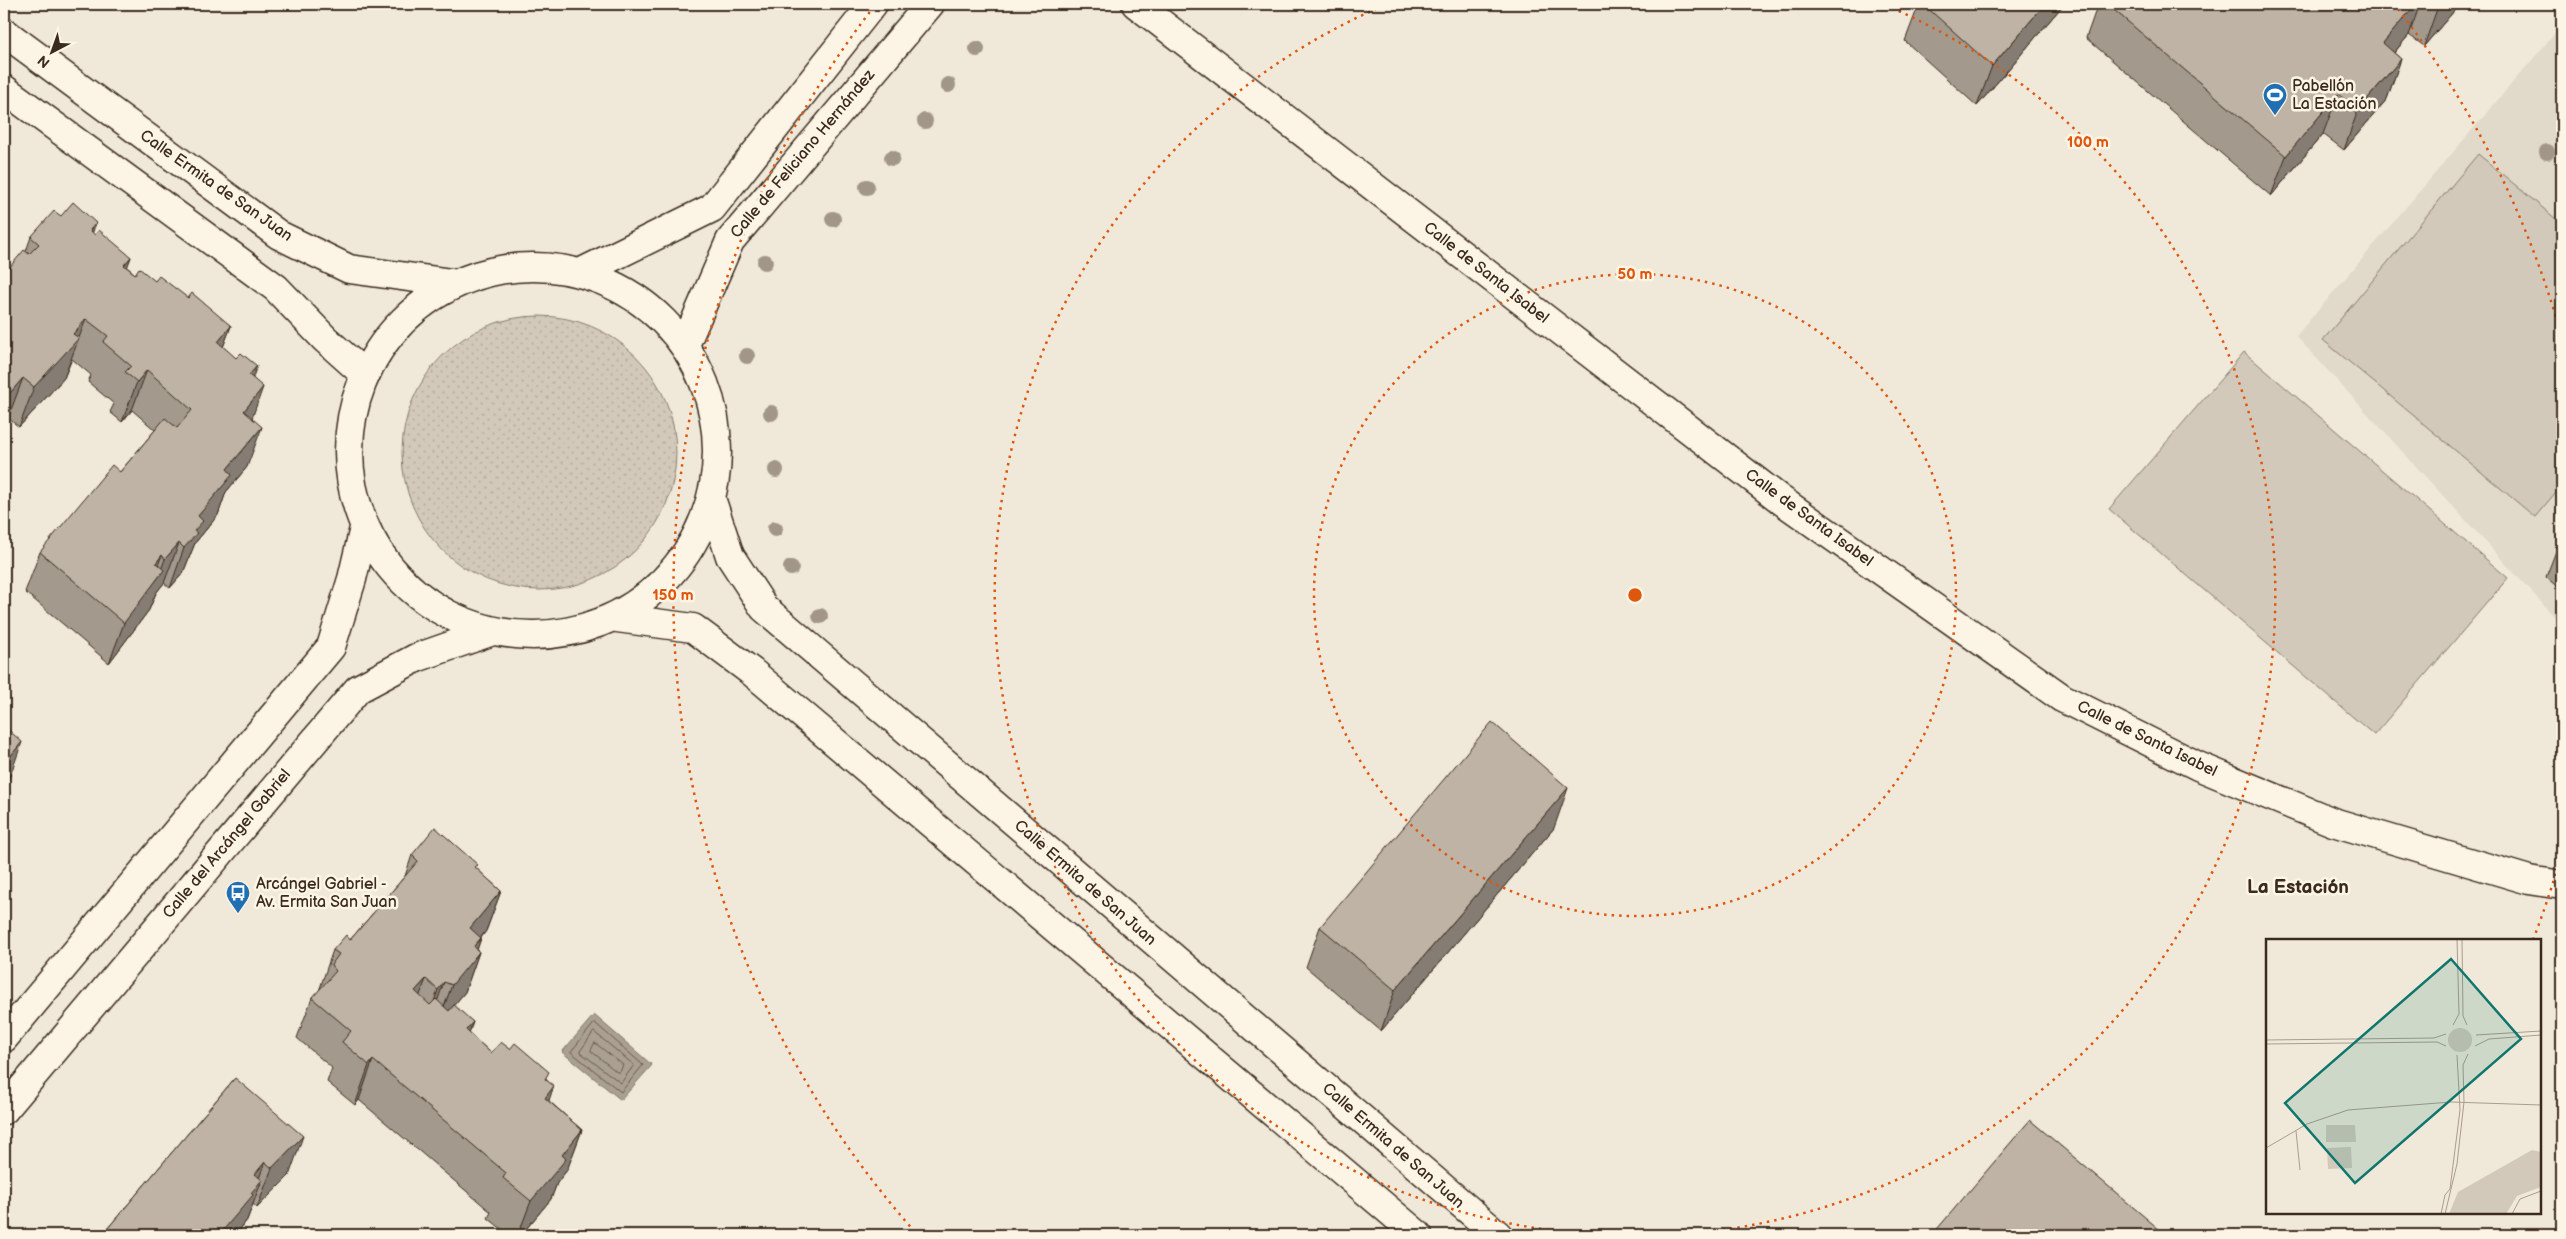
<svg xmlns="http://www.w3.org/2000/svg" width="2566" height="1239" viewBox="0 0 2566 1239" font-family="'Balsamiq Sans',sans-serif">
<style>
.built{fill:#e1d9c9}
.grass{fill:url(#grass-dots);stroke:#867a6c}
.pitch{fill:#d2c9ba;stroke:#867a6c}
.water{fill:#aaa091;stroke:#7e7163}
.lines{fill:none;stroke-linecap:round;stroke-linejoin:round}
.shore{stroke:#67594c;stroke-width:1}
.minor-casing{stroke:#3b2a1e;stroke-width:31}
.minor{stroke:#fcf5e5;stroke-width:28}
.tree{fill:#a19688}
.wall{fill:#a39a8d;stroke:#3b2a1e}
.shaded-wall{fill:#857d73;stroke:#3b2a1e}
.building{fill:#beb3a4;stroke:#3b2a1e}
.ring{fill:none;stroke:#df570d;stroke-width:2.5;stroke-dasharray:2.5 5}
.labels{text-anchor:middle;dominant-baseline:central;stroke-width:5;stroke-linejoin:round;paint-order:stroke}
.poi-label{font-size:16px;fill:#3b2a1e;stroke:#fcf5e5;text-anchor:start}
.street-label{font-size:16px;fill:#3b2a1e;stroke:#fcf5e5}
.quarter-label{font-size:19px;font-weight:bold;fill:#3b2a1e;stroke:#fcf5e5}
.inset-road{fill:none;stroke:#a89d8e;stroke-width:1}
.view{fill:#0f766e;fill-opacity:0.15;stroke:#0f766e;stroke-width:2.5}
.inset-edge{fill:none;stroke:#3b2a1e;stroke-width:2.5}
.centre{fill:#df570d;stroke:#fcf5e5;stroke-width:2.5}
.ring-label{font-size:15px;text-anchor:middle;font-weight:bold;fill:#df570d;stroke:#fcf5e5;stroke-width:5;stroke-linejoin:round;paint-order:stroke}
</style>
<defs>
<pattern id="grass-dots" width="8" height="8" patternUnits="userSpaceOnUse" patternTransform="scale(1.25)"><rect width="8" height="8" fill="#d2c9ba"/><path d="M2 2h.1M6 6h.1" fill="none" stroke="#b5ad9f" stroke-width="1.8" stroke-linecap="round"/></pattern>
</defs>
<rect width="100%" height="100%" fill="#f0e9d9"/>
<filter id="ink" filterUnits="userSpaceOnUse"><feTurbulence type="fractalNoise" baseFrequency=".02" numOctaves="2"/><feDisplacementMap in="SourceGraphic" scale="10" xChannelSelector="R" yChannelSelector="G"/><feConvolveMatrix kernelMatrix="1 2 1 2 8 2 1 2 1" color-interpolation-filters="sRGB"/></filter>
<g filter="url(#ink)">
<!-- built -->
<path class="built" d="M2562,25V625L2296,336Z"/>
<!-- grass -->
<path class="grass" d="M402 453a137 137 0 1 1 274 0a137 137 0 1 1-274 0Z"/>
<!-- pitch -->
<path class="pitch" d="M2478,154L2562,224V485L2535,517L2323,340Z
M2244,352L2508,578L2374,735L2109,509Z"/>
<!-- water -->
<path class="water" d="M594,1015L652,1065L621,1100L562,1052Z"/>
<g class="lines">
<!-- shore -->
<path class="shore" d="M595,1023L643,1065L621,1092L571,1052Z
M594,1032L634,1065L621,1083L580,1052Z
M595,1043L623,1065L620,1072H617L591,1051Z"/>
<defs>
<path id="minor" d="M1136,4L1781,500L2062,698L2198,766L2333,822L2529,880L2562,885
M4,32L279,235L349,269L452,283
M4,89L276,288L325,339L363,373
M349 451a184 184 0 1 1 368 0a184 184 0 1 1-368 0Z
M582,272L712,208L873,4
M685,345L730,241L930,4
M712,501L730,556L764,608L1498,1235
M617,618L693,628L752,672L1418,1235
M4,1038L331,647L352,579L364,528
M4,1110L358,689L416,658L490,632"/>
</defs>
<!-- minor casing -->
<use href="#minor" class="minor-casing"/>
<!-- minor -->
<use href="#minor" class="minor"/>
</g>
<!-- trees -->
<g class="tree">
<circle cx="977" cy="49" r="8"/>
<circle cx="948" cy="85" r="8"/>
<circle cx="925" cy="121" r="8"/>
<circle cx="2547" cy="152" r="8"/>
<circle cx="892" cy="158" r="8"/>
<circle cx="867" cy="187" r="8"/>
<circle cx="833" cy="219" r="8"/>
<circle cx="765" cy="262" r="8"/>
<circle cx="747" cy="356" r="8"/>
<circle cx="771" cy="413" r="8"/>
<circle cx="776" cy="470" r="8"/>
<circle cx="775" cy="529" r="8"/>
<circle cx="791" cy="568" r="8"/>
<circle cx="820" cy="616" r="8"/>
</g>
<!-- wall -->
<path class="wall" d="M1919,4H2064L1977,106L1905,41Z
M2098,4H2460L2424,46L2409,35L2394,53L2401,59L2387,99L2344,150L2323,134L2271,196L2086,38Z
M61,216L92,233L131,257L127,267L135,274L155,281L188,298L231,326L223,347L253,377L252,418L247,467L226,492L218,515L195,543L183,573L170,588L164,583L156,593L149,610L109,663L25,592L40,552L120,472L155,430L132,410L122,422L110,412L114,404L88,382L91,375L72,359L64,378L19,427L8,418L4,423V274L26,251L31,237Z
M2562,540V591L2546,577L2558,546Z
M1554,828L1381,1031L1306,967L1320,927Z
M412,855L476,868L501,891L486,931L481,938L477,950L479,952L465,992L451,1008L473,1022L469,1033L491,1053L547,1080L549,1101L582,1130L567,1170L557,1183L551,1199L521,1235H509L488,1218L491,1212L359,1100L355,1105L327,1082L332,1068L297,1038L312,998L319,991L333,950L350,940L405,876Z
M235,1078L289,1176L257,1208L253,1204L247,1220L241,1228L238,1235H102Z"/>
<!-- shaded-wall -->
<path class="shaded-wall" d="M2045,4H2064L1977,106L1992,66Z
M2416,4H2420L2409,35L2368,83L2383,43Z
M2441,4H2460L2424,46L2438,6Z
M2401,59L2387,99L2344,150L2358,110Z
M2338,94L2323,134L2271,196L2286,156Z
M96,223L82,263L90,230Z
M131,257L116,298L124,265Z
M86,319L64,378L19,427L34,387L73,334Z
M231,326L216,366L218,342Z
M257,366L242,406L249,375Z
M147,370L132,410L122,422L137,382Z
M23,378L8,418L4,423V407L9,394Z
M263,387L249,427L244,411Z
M262,427L247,467L226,492L218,515L195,543L183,573L170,588L184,548L198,516L227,469Z
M179,543L164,583L156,593L149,610L109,663L124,623L156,563L162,555L149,589L158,578L165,559Z
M22,742L8,782L4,787V764Z
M1568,788L1554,828L1381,1031L1395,990Z
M501,891L486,931L455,968L470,928Z
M481,938L474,959L479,952L465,992L437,1026L452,985L474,946Z
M426,979L411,1019L415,991Z
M444,982L430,1022L424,1030L438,990Z
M473,1022L458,1062L466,1030Z
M373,1060L359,1100L355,1105L369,1065Z
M554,1086L540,1126L545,1098Z
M582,1130L567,1170L557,1183L551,1199L521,1235H518L531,1201L562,1155Z
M303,1136L289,1176L257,1208L272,1168Z
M265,1162L256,1187L262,1180L247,1220L241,1228L238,1235H219L255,1174Z"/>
<!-- building -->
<path class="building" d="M1923,4H2045L1992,66Z
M2107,4H2416L2383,43L2401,59L2358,110L2338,94L2286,156Z
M73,202L96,223L90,230L95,235L99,230L131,257L124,265L135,274L139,268L155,281L159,276L188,298L192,293L231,326L218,342L236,358L241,353L257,366L249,375L263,387L244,411L262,427L227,469L232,475L198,516L203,521L194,531L197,533L184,548L179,543L165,559L162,555L156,563L164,570L124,623L40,552L112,465L120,472L165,418L177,428L192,410L147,370L137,382L125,372L131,366L103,342L108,336L86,319L73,334L79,338L34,387L23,378L9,394L4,390V287L7,284L4,280V274L24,250L29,254L39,244L31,237L54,211L61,216Z
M2562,540V550L2558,546Z
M1492,722L1568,788L1395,990L1320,927Z
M4,726L22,742L4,764Z
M435,827L478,865L475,867L501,891L470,928L481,938L474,946L479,952L452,985L444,982L438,990L426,979L415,991L430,1005L436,999L449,1011L454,1005L473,1022L466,1030L491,1053L501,1042L510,1049L515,1043L549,1072L545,1079L554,1086L545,1098L582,1130L562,1155L566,1159L531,1201L503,1178L506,1173L373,1060L369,1065L342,1042L351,1031L312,998L336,971L331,965L339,954L333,950L346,935L350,940L418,861L412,855Z
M235,1078L303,1136L272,1168L265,1162L255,1174L262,1180L251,1193L253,1195L219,1235L216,1234L215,1235H102Z
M2030,1120L2166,1235H1932Z"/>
</g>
<!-- distance rings -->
<g class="ring">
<circle cx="1635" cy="595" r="321"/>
<path d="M1601 1235A641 641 0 0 1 1385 5M1885 5A641 641 0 0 1 1669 1235"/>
<path d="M2562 852A962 962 0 0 1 2533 940M915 1232A962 962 0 0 1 872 9M2398 9A962 962 0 0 1 2562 338"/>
</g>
<!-- icons -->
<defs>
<symbol id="stadium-pin" viewBox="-11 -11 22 30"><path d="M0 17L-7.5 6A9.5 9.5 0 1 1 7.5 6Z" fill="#1f6fb2" stroke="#fcf5e5"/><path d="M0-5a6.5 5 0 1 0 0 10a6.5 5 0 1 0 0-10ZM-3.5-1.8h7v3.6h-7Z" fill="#fff"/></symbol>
<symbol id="bus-pin" viewBox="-11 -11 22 30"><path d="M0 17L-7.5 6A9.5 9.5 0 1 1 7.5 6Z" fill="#1f6fb2" stroke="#fcf5e5"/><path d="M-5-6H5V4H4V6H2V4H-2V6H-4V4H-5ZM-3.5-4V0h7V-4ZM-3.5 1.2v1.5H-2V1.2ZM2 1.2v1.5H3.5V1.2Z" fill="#fff"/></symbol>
</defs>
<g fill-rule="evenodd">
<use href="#stadium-pin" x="2261" y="81" width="28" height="38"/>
<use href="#bus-pin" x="224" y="879" width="28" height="38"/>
</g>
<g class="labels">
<!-- poi labels -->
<g class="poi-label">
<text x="2292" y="86">Pabellón<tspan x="2292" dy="18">La Estación</tspan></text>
<text x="256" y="884">Arcángel Gabriel -<tspan x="256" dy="18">Av. Ermita San Juan</tspan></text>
</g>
<!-- street labels -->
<g class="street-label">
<text transform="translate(803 154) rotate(-50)">Calle de Feliciano Hernández</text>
<text transform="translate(216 186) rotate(35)">Calle Ermita de San Juan</text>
<text transform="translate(1486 273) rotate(38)">Calle de Santa Isabel</text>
<text transform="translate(1809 518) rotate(36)">Calle de Santa Isabel</text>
<text transform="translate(2147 739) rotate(26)">Calle de Santa Isabel</text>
<text transform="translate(227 844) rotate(-50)">Calle del Arcángel Gabriel</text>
<text transform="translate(1085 883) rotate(41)">Calle Ermita de San Juan</text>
<text transform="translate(1393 1146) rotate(41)">Calle Ermita de San Juan</text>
</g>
<!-- quarter labels -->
<g class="quarter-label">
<text x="2298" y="887">La Estación</text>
</g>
</g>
<!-- overview -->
<g transform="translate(2266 939)">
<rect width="275" height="275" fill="#f0e9d9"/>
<path d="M182 101a12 12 0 1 1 24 0a12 12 0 1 1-24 0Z" fill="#d2c9ba"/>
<path d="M266,211L275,213V248L251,257L240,275H183L192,253Z" fill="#d2c9ba"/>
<path d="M60,186H89L90,203H60ZM85,208L86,229L62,230L61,209Z" fill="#d2c9ba"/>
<path class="inset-road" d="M196,0L197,77L201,86M187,86L193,75L191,0M210,96L275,92M0,101L168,99L180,95M0,105L171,103L180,107M209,107L223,100L275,96M30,192L34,231M0,209L41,185L82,171L185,163L275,166M175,275L179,256L184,250L194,171L191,116M179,275L191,225L198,163L197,126L202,115M246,275L254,260L275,252"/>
<path class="view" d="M185,20L255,100L89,244L19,164Z"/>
<rect width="275" height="275" class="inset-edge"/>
</g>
<circle cx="1635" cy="595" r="8" class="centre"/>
<g class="ring-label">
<text x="2088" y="147">100 m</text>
<text x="1635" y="279">50 m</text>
<text x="673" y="600">150 m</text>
</g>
<!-- margin -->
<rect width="2566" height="1239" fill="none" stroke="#fcf5e5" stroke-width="20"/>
<rect x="10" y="10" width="2546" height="1219" fill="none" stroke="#3b2a1e" stroke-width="2" filter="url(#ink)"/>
<!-- north arrow -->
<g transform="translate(52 52) rotate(221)" stroke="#fcf5e5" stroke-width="4" paint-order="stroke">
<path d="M0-4L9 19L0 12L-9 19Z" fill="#3b2a1e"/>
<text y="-8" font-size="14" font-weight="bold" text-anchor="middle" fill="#3b2a1e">N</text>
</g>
</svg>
